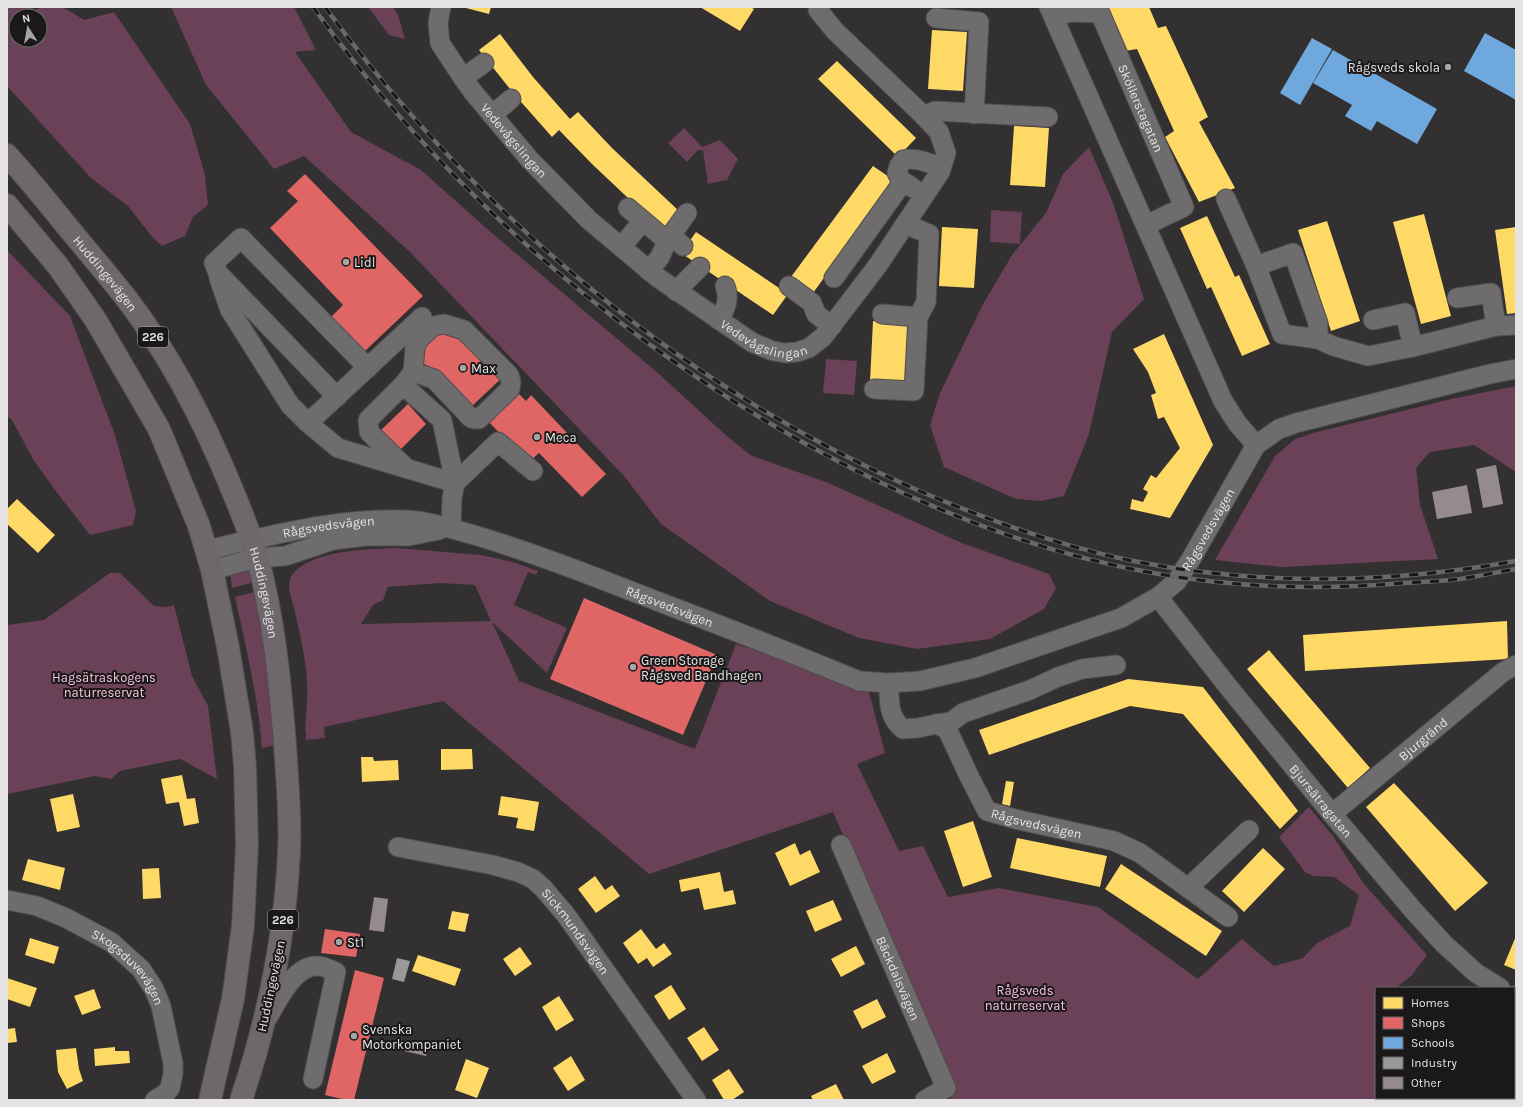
<svg xmlns="http://www.w3.org/2000/svg" width="1523" height="1107" viewBox="0 0 1523 1107" font-family="Karla,sans-serif">
<style>
.green{fill:#6a4156;fill-rule:evenodd}
.homes{fill:#ffd966}
.shops{fill:#e06666}
.schools{fill:#6fa8dc}
.industry{fill:#999}
.building{fill:#958a90}
.lines{fill:none;stroke-linecap:round;stroke-linejoin:round}
.minor-casing{stroke:#4f4d4e;stroke-width:21}
.major-casing{stroke:#4f4d4e;stroke-width:24}
.minor{stroke:#6e6c6c;stroke-width:19}
.major{stroke:#6e676b;stroke-width:22}
.rail-casing{stroke:#696768;stroke-width:4.5}
.rail{stroke:#1a1819;stroke-width:3;stroke-dasharray:9;stroke-linecap:butt}
.poi-dot{fill:#a7a4a6;stroke:#1a1819;stroke-width:1.5}
.labels{text-anchor:middle;dominant-baseline:central;stroke-width:4;stroke-linejoin:round;paint-order:stroke}
.shield{fill:#1a1819;stroke:#a9a6a8;stroke-width:1}
.shield-label{font-size:12px;font-weight:bold;fill:#e6e3e5}
.poi-label{font-size:13px;fill:#e6e3e5;stroke:#1a1819;text-anchor:start}
.street-label{font-size:13px;fill:#e6e3e5;stroke:#1a1819}
.park-label{font-size:13px;fill:#f8c3dc;stroke:#1a1819}
</style>
<rect width="100%" height="100%" fill="#323031"/>
<!-- green -->
<path class="green" d="M7,7H31L35,10C55,0 68,10 84,20L114,12L190,124L205,175L208,205L193,217L185,236L162,246L153,238L128,206L91,178L7,86ZM16,16H40V40H16Z
M171,7H294L316,50L295,52L351,132L421,170L493,234L659,374L729,438L752,456L826,482L962,543L1049,574L1056,588L1044,609L990,639L917,649L859,638L770,601L661,524L624,476L410,252L304,156L274,169L206,85Z
M368,7H393L398,15L405,39L389,35Z
M684,128L702,147L720,140L738,159L727,180L708,184L703,150H698L687,162L668,143Z
M1089,147L1112,200L1144,299L1112,332L1089,434L1064,496L1041,501L1016,499L944,467L930,425L940,393L982,306L1012,255L1046,213L1063,174Z
M991,210L1022,212L1020,244L990,242Z
M7,250L70,316L115,435L136,511L133,525L90,535L58,494L34,461L12,420L7,416Z
M826,359L857,361L854,395L823,393Z
M1516,386V472L1474,445L1430,452L1416,468L1420,505L1438,559L1282,567L1215,560L1275,456L1295,439L1317,432L1451,399Z
M397,548L481,555L513,562L538,571L536,575L528,572L514,605L567,628L547,673L492,622L519,681L695,749L736,644L868,688L885,753L857,764L899,851L923,846L948,897L999,888L1098,907L1198,979L1242,939L1274,966L1303,958L1317,943L1350,926L1359,895L1334,877L1313,876L1305,872L1279,837L1309,807L1333,836L1364,884L1427,955L1412,975L1396,988H1376V1098H1449L1451,1100H949L955,1092L833,812L649,874L443,701L324,727L325,738L306,740V731H305C306,715 308,698 307,682C306,660 300,634 295,612C293,603 286,586 291,577C307,550 369,549 397,548ZM440,583L475,585L491,621L361,624L373,605L383,600L388,587Z
M249,565L251,583L232,588L230,572Z
M110,573H120L154,606L167,607L174,605L192,676L208,706L217,779L180,759L120,771L111,779L95,776L7,794V625L44,620Z
M254,592L268,666L276,745L262,748C258,697 246,647 235,597Z"/>
<!-- homes -->
<path class="homes" d="M462,7H491L489,14Z
M700,7H750L754,9L740,31Z
M1106,7H1149L1158,28L1166,26L1208,117L1199,122L1235,188L1199,202L1165,137L1174,131L1137,49L1125,51Z
M932,30L967,32L963,91L928,89Z
M500,34L533,77L570,119L578,112L612,148L680,212L663,231L592,164L559,130L552,137L514,94L479,50Z
M837,61L916,138L898,157L818,79Z
M1014,126L1049,128L1045,187L1010,185Z
M873,166L895,181L810,297L788,281Z
M1424,214L1451,316L1421,324L1393,222Z
M1207,216L1235,277L1239,275L1270,344L1242,356L1211,287L1207,289L1180,228Z
M1327,221L1360,321L1331,331L1298,230Z
M942,227L978,229L974,288L939,286Z
M1516,227V313L1507,314L1495,230Z
M696,232L788,294L773,315L681,253Z
M873,321L908,323L905,383L870,381Z
M1164,334L1213,445L1170,518L1130,509L1132,499L1143,502L1148,492L1143,489L1151,475L1156,478L1180,448L1164,417L1158,419L1151,395L1156,393L1148,372L1133,349Z
M17,499L55,535L38,553L7,524V509Z
M1507,621L1508,659L1305,671L1303,635Z
M1269,650L1370,768L1348,788L1247,669Z
M1128,679L1203,687L1298,811L1280,829L1183,714L1130,706L989,755L979,730Z
M441,749H472L473,769L441,770Z
M361,757H373L374,761L398,760L399,780L362,782Z
M182,775L187,799L195,798L199,823L184,826L179,802L166,804L161,779Z
M1006,781L1014,782L1010,806L1002,804Z
M1394,783L1488,883L1455,911L1366,807Z
M73,794L80,827L57,832L50,799Z
M501,796L539,802L534,831L516,828L518,818L498,815Z
M973,821L992,877L963,887L944,831Z
M1017,838L1107,856L1100,887L1010,868Z
M795,843L800,855L810,850L820,872L790,886L775,853Z
M1263,848L1285,869L1244,912L1222,891Z
M28,859L65,868L60,890L22,880Z
M1121,864L1222,931L1206,956L1105,889Z
M159,868L161,898L143,899L142,869Z
M720,872L724,892L733,890L736,904L704,910L699,888L681,892L679,880Z
M595,876L605,890L612,885L620,896L596,913L578,889Z
M833,900L842,920L815,932L806,911Z
M452,911L469,914L465,932L448,929Z
M641,929L656,949L664,943L672,954L653,967L647,958L638,964L623,943Z
M1516,936V970L1504,965Z
M30,938L59,947L54,964L25,955Z
M856,946L865,964L841,977L831,959Z
M520,947L532,964L515,976L503,959Z
M418,955L461,969L455,986L412,971Z
M7,978L37,988L30,1007L7,999Z
M671,985L686,1009L669,1020L654,996Z
M94,989L101,1008L82,1015L74,996Z
M559,996L574,1020L556,1031L542,1007Z
M877,999L886,1017L862,1029L853,1011Z
M704,1027L719,1050L702,1061L687,1038Z
M15,1028L17,1042L7,1043V1029Z
M115,1047V1051H129L130,1063L95,1066L94,1049Z
M76,1048L79,1069L83,1081L67,1089L58,1072L56,1050Z
M887,1053L896,1072L872,1084L862,1066Z
M571,1056L585,1080L568,1091L553,1068Z
M466,1059L489,1068L477,1098L455,1090Z
M729,1069L744,1092L732,1100H724L712,1080Z
M836,1084L844,1100H813L811,1096Z"/>
<!-- shops -->
<path class="shops" d="M305,174L423,296L365,351L331,317L343,305L270,228L298,201L287,191Z
M435,331L458,339L464,334L504,376L472,406L429,369L430,367L418,361Z
M518,393L526,401L531,395L606,474L582,497L539,453L528,463L488,421Z
M408,404L426,424L398,452L379,432Z
M584,598L717,655L683,735L550,679Z
M325,929L360,934L356,957L321,953Z
M355,970L384,978L354,1100H346L325,1095Z
M1514,1035L1516,1037V1055L1514,1058Z"/>
<!-- schools -->
<path class="schools" d="M1485,33L1516,50V100L1464,71Z
M1312,38L1332,49L1300,105L1280,93Z
M1333,50L1437,109L1417,144L1377,121L1371,131L1345,116L1352,105L1313,83Z"/>
<!-- industry -->
<path class="industry" d="M397,958L410,961L404,982L392,979Z"/>
<!-- building -->
<path class="building" d="M1496,465L1503,504L1483,508L1476,469Z
M1467,485L1472,513L1437,519L1432,492Z
M374,897L388,899L384,932L369,930Z
M398,1039L429,1046L426,1056L395,1049Z"/>
<g class="lines">
<defs>
<g id="minor">
<path id="s1" d="M441,7L438,23L440,43L463,78L473,92L530,160L589,220L657,277L753,343L773,351L785,353L797,352L809,348L823,337L878,265L940,172L946,153L939,132L924,116L835,31L818,10"/>
<path d="M1049,7L1223,401L1237,423L1256,445"/>
<path id="s2" d="M1054,16L1072,12L1100,13L1184,207L1146,225"/>
<path d="M936,18L979,22L974,114"/>
<path d="M463,78L484,63"/>
<path d="M492,115L511,99"/>
<path d="M924,116L935,111L1048,117"/>
<path d="M913,188L901,180L897,173L899,166L903,160C916,157 929,162 941,168"/>
<path d="M1226,199L1256,266"/>
<path d="M628,208L667,241"/>
<path d="M671,235L683,246"/>
<path d="M621,247L643,221"/>
<path d="M649,271L660,257L667,241L687,213"/>
<path d="M219,278L230,310L290,405L308,423L338,448L455,483"/>
<path d="M834,278L903,182"/>
<path d="M789,286L812,303L816,314L832,326"/>
<path d="M676,291L700,267"/>
<path d="M1457,298L1491,293L1496,326"/>
<path d="M882,314L918,317"/>
<path d="M719,320C726,308 730,299 725,286"/>
<path d="M1373,320L1405,313L1413,347"/>
<path d="M1318,339L1282,334L1256,266L1293,253L1318,323V339L1333,346L1368,356L1413,347L1496,326L1516,325"/>
<path d="M403,385L413,372L434,379L471,418L475,419H479L510,389L511,382L509,375L464,330L444,324L433,326L418,340L415,347L413,372"/>
<path d="M874,389L914,391L918,317L926,302L929,234L905,224"/>
<path d="M337,397L218,273L214,263L241,238L368,368"/>
<path d="M308,423L422,317"/>
<path d="M405,467L369,432L368,420L403,385L442,420L455,483L452,498L451,528"/>
<path d="M455,483L498,442L533,471"/>
<path id="s3" d="M207,550C272,535 340,517 407,520C429,521 452,529 474,535C521,549 567,566 613,584C695,616 778,647 859,681L889,683L920,681L975,668L1121,618L1158,597L1177,581L1191,559L1256,445L1279,429L1296,423L1490,374L1516,369"/>
<path d="M212,570L257,558L285,556L333,540L366,536H409L439,530"/>
<path id="s4" d="M1158,597L1226,684L1332,814L1413,910L1444,944L1476,973L1500,988"/>
<path id="s5" d="M889,683C889,701 888,717 903,729L918,728L936,724L947,729L970,778L987,811L1015,819L1114,841L1140,853L1228,917"/>
<path d="M936,724L951,722L963,713L1030,690L1058,677L1082,669L1116,665"/>
<path id="s6" d="M1332,814L1503,672L1516,665"/>
<path id="s7" d="M841,845L946,1088L925,1100"/>
<path id="s8" d="M398,847L493,865L518,872L533,879L543,888L566,915L696,1100"/>
<path d="M1188,888L1249,830"/>
<path id="s9" d="M7,900L37,906L66,918L111,942L141,969L154,989L161,1006L173,1063V1074L170,1088L166,1093L155,1100"/>
<path d="M1514,996L1516,998"/>
<path d="M268,1017C278,1000 295,964 318,966C324,966 331,970 336,972L313,1079"/>
</g>
<g id="major">
<path id="s10" d="M7,155C29,179 50,205 70,230C89,253 108,275 126,298C170,355 204,421 231,487C241,511 251,535 258,560C274,620 280,682 285,744C287,780 291,816 289,852C285,937 268,1020 241,1100"/>
<path d="M7,205L58,266L95,319L159,429L199,526L212,570L228,647L242,732L245,766L247,845L243,926L233,999L210,1100"/>
</g>
</defs>
<!-- minor casing -->
<use href="#minor" class="minor-casing"/>
<!-- major casing -->
<use href="#major" class="major-casing"/>
<!-- minor -->
<use href="#minor" class="minor"/>
<!-- major -->
<use href="#major" class="major"/>
<defs>
<path id="rail" d="M313,7C441,186 612,336 804,443C914,504 1034,553 1159,574C1240,588 1322,590 1404,583C1423,582 1442,581 1460,579C1479,576 1498,572 1516,569
M325,7C477,215 681,386 917,490C985,519 1056,545 1128,560C1256,586 1388,584 1516,561"/>
</defs>
<!-- rail casing -->
<use href="#rail" class="rail-casing"/>
<!-- rail -->
<use href="#rail" class="rail"/>
</g>
<!-- markers -->
<g class="poi-dot">
<circle cx="1448" cy="67" r="4"/>
<circle cx="346" cy="262" r="4"/>
<circle cx="463" cy="368" r="4"/>
<circle cx="537" cy="437" r="4"/>
<circle cx="633" cy="667" r="4"/>
<circle cx="339" cy="942" r="4"/>
<circle cx="354" cy="1036" r="4"/>
</g>
<g class="labels">
<!-- shield labels -->
<g class="shield">
<rect x="138" y="327" width="30" height="20" rx="3"/>
<rect x="268" y="910" width="30" height="20" rx="3"/>
</g>
<g class="shield-label">
<text x="153" y="337">226</text>
<text x="283" y="920">226</text>
</g>
<!-- poi labels -->
<g class="poi-label">
<text x="1440" y="67" text-anchor="end">Rågsveds skola</text>
<text x="354" y="262">Lidl</text>
<text x="471" y="368">Max</text>
<text x="545" y="437">Meca</text>
<text x="641" y="660">Green Storage<tspan x="641" dy="15">Rågsved Bandhagen</tspan></text>
<text x="347" y="942">St1</text>
<text x="362" y="1029">Svenska<tspan x="362" dy="15">Motorkompaniet</tspan></text>
</g>
<!-- street labels -->
<g class="street-label">
<text stroke="none"><textPath href="#s2" startOffset="150">Sköllerstagatan</textPath></text>
<text stroke="none"><textPath href="#s1" startOffset="159">Vedevågslingan</textPath></text>
<text stroke="none"><textPath href="#s10" startOffset="154">Huddingevägen</textPath></text>
<text stroke="none"><textPath href="#s1" startOffset="483">Vedevågslingan</textPath></text>
<text stroke="none"><textPath href="#s3" startOffset="124">Rågsvedsvägen</textPath></text>
<text stroke="none"><textPath href="#s3" startOffset="1083">Rågsvedsvägen</textPath></text>
<text stroke="none"><textPath href="#s10" startOffset="514">Huddingevägen</textPath></text>
<text stroke="none"><textPath href="#s3" startOffset="480">Rågsvedsvägen</textPath></text>
<text stroke="none"><textPath href="#s6" startOffset="118">Bjurgränd</textPath></text>
<text stroke="none"><textPath href="#s4" startOffset="261">Bjursätragatan</textPath></text>
<text stroke="none"><textPath href="#s5" startOffset="238">Rågsvedsvägen</textPath></text>
<text stroke="none"><textPath href="#s8" startOffset="207">Sickmundsvägen</textPath></text>
<text stroke="none"><textPath href="#s9" startOffset="143">Skogsduvevägen</textPath></text>
<text stroke="none"><textPath href="#s7" startOffset="145">Bäckdalsvägen</textPath></text>
<text transform="translate(271 986) rotate(-78)">Huddingevägen</text>
</g>
<!-- park labels -->
<g class="park-label">
<text x="104" y="677">Hagsätraskogens<tspan x="104" dy="15">naturreservat</tspan></text>
<text x="1025" y="990">Rågsveds<tspan x="1025" dy="15">naturreservat</tspan></text>
</g>
</g>
<!-- border -->
<rect width="1523" height="1107" fill="none" stroke="#e6e3e5" stroke-width="16"/>
<!-- legend -->
<rect x="1375" y="987" width="140" height="112" fill="#1a1819" stroke="#6c696b"/>
<rect x="1383" y="997" width="20" height="12" fill="#ffd966" stroke="#6c696b"/>
<text x="1411" y="1007" font-size="12" fill="#e6e3e5">Homes</text>
<rect x="1383" y="1017" width="20" height="12" fill="#e06666" stroke="#6c696b"/>
<text x="1411" y="1027" font-size="12" fill="#e6e3e5">Shops</text>
<rect x="1383" y="1037" width="20" height="12" fill="#6fa8dc" stroke="#6c696b"/>
<text x="1411" y="1047" font-size="12" fill="#e6e3e5">Schools</text>
<rect x="1383" y="1057" width="20" height="12" fill="#999999" stroke="#6c696b"/>
<text x="1411" y="1067" font-size="12" fill="#e6e3e5">Industry</text>
<rect x="1383" y="1077" width="20" height="12" fill="#958a90" stroke="#6c696b"/>
<text x="1411" y="1087" font-size="12" fill="#e6e3e5">Other</text>
<!-- north arrow -->
<g transform="translate(28 28) rotate(349)"><circle r="19" fill="#1a1819" stroke="#6c696b"/>
<path d="M0-3L7 15L0 10L-7 15Z" fill="#a7a4a6"/>
<text y="-6" font-size="11" font-weight="bold" text-anchor="middle" fill="#e6e3e5">N</text>
</g>
</svg>
